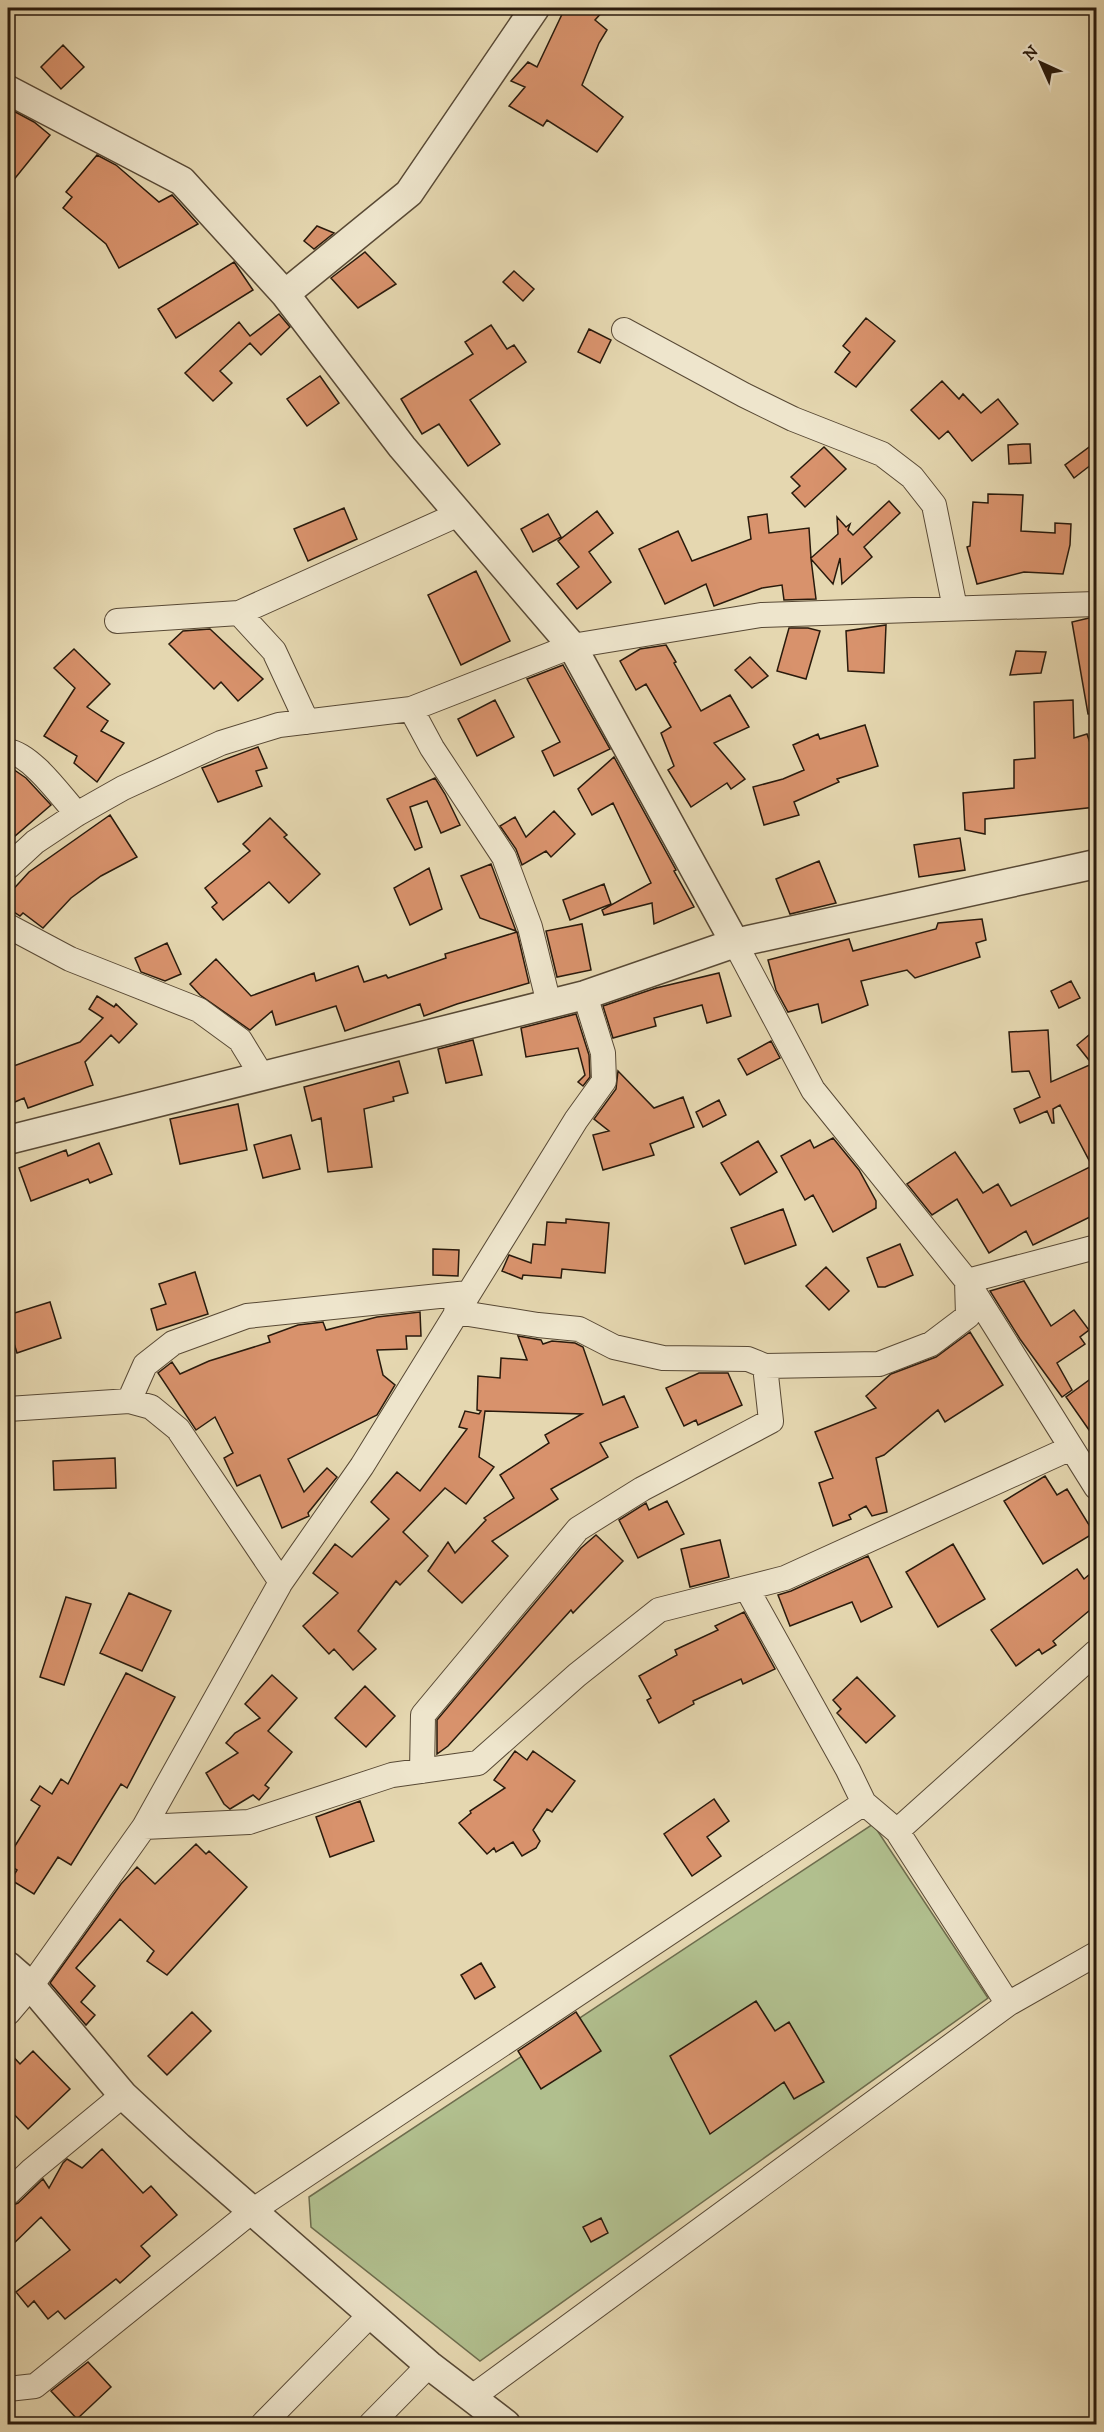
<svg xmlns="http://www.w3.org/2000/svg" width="1104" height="2432" viewBox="0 0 1104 2432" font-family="'IM FELL DW Pica',serif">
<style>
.green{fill:#b1bf8e;stroke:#6d6c4d;stroke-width:1.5}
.building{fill:#d8926c;stroke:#291a0c;stroke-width:1.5}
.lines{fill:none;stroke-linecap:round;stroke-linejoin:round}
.minor-casing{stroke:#584935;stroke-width:26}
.tertiary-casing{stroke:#584935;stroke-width:31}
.minor{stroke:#eee5cc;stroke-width:24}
.tertiary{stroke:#eee5cc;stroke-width:28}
</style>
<rect width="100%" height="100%" fill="#e5d7b0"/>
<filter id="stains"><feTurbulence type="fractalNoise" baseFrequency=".00333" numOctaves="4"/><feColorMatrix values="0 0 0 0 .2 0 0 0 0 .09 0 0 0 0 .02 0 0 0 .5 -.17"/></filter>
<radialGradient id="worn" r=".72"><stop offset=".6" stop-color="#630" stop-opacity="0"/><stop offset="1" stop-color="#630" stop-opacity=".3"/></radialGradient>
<!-- green -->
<path class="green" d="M873,1824L988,1998L480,2361L311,2227L309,2197Z"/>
<!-- building -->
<path class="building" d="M565,8H606L595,20L607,30L599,43L582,85L623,117L597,152L547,120L543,126L509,106L525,87L511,81L528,62L537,67Z
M63,45L84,67L61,89L41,67Z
M8,108L34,122L50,135L8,187Z
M97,155L116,165L159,202L172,195L198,224L119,268L106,244L63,208L72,197L66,192Z
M317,226L334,233L314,249L304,241Z
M365,252L396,284L358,308L331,278Z
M234,262L253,290L176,338L158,309Z
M514,271L534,289L523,301L503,282Z
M279,314L290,327L261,355L250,343L220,371L232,383L213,401L185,373L239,322L250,336Z
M866,318L895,341L856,387L835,372L850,352L843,346Z
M491,325L507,349L514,345L526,362L470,400L500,444L468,466L439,424L422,434L401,399L473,354L465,342Z
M589,329L611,340L600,363L578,352Z
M320,376L339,403L307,426L287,399Z
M942,381L959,399L963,394L981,413L998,399L1018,424L972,461L948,431L939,439L911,410Z
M1096,442V461L1074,478L1065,465Z
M1023,444H1030L1031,463L1009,464L1008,445Z
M824,447L846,469L805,507L792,493L800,486L791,477Z
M988,494L1023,495L1021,531L1055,533V523L1071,524L1070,545L1063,574L1024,572L977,584L967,547L970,546L973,502L988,503Z
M889,501L900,513L864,547L872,557L842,584L840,558L833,584L811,559L816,599L784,600L782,585L762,588L714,606L706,584L665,604L639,549L678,531L692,561L751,539L748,517L767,514L769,533L809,528L811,558L838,534L837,517L846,527L850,524L848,530L853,535Z
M344,508L357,539L308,561L294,529Z
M597,511L613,533L589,552L611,582L577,609L557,584L579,567L558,541Z
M548,514L561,537L533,552L521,529Z
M476,571L510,641L461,665L428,595Z
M1089,618H1096V713L1088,714L1072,622Z
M886,625L884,673L848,671L846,631Z
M789,628H808L820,631L806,679L777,671Z
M210,629L263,679L238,701L221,682L214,689L169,644L183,631Z
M666,645L676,662L674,663L701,711L730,695L749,727L714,743L745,779L731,789L727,783L691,807L668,770L674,766L661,733L671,727L646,684L636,690L620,661L640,649Z
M74,649L110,684L87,707L108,721L101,731L124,743L97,782L74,763L77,756L44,736L75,688L54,668Z
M1016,651L1046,652L1041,673L1010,675Z
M750,657L768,676L752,688L735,670Z
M563,665L610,749L554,776L542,751L560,742L527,679Z
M495,700L514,737L477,756L458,719Z
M1073,700L1074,738L1087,734L1093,752L1096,751V807L985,819V834L965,830L963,793L1014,788V760L1035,758L1034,702Z
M865,725L878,766L837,779L839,782L794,802L799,815L764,825L753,787L783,779L804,770L793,745L818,734L820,739Z
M258,747L267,768L256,771L262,786L218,802L202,768Z
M614,757L676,870L674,871L694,907L654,924L652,903L604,915L602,910L651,883L613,803L592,815L578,789Z
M10,767L26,778L51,805L8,842V769Z
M435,778L445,794L460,825L441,833L427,801L410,807L422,847L415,850L387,799Z
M554,811L575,834L551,857L546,851L522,865L516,849L500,826L515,817L526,837Z
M110,815L137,857L101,876L71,898L43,928L23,913L20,916L8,908V895L29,872Z
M270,818L287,835L284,837L320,874L289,903L269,882L223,920L212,907L217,903L205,888L250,851L243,844Z
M960,838L965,870L919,877L914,845Z
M819,861L836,903L790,914L776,879Z
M491,864L516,931L480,918L461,876Z
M429,868L442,909L410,925L394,888Z
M604,884L611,904L570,920L563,900Z
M982,919L986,940L976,943L980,957L915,978L907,970L861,981L868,1005L822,1023L818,1004L788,1012L776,990L768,960L849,939L853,951L936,929L938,923Z
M582,924L591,970L557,977L546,931Z
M517,932L529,983L457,1004L424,1016L420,1004L345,1031L336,1006L276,1025L272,1011L250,1030L200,995L190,984L216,959L251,996L314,973L316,981L358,966L364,982L386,975L388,978L446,958L445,954Z
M167,943L181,974L165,981L141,972L135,958Z
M719,973L731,1016L707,1023L702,1005L654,1018L656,1026L613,1038L603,1006L656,988Z
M1071,981L1080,998L1059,1008L1051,991Z
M97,996L114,1007L116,1004L137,1024L119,1043L111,1035L85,1062L93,1085L28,1108L24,1098L8,1105V1068L80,1042L103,1018L89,1009Z
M576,1014L589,1055L590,1077L583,1086L578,1082L585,1075L578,1048L526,1057L521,1028Z
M1096,1029V1214L1033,1245L1026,1231L989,1253L957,1199L932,1215L907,1184L955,1152L983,1193L998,1184L1011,1206L1092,1166L1060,1105L1053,1109L1054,1123H1052L1047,1111L1020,1123L1014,1109L1040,1097L1029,1071L1012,1072L1009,1032L1048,1030L1051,1082L1092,1064L1077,1045Z
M473,1040L482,1075L446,1083L438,1049Z
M771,1041L780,1058L747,1075L738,1059Z
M399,1061L408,1093L393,1097L394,1101L364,1109L372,1167L328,1172L321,1118L312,1121L304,1087Z
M618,1071L654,1108L683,1097L694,1127L650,1144L654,1155L603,1170L593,1135L609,1131L594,1119L616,1089Z
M719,1100L726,1115L703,1127L696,1112Z
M238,1104L247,1150L180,1164L170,1119Z
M291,1135L300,1169L263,1178L254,1145Z
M833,1138L859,1170L876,1201V1208L833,1232L813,1195L805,1200L781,1156L810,1140L814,1148Z
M758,1141L777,1172L740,1195L721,1163Z
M99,1143L112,1174L90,1183L88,1179L31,1201L19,1168L66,1150L68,1156Z
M783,1209L796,1245L745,1264L731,1228Z
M566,1219L609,1223L605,1273L562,1269L561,1278L523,1275L522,1279L502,1271L509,1255L531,1263L533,1244L545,1245L547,1222L566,1223Z
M900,1244L913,1275L885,1287H878L867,1258Z
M433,1249L459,1250L458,1276L433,1275Z
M826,1267L849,1291L829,1310L806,1286Z
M195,1272L208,1314L157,1330L151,1309L166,1304L159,1284Z
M1024,1281L1051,1326L1074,1310L1089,1330L1080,1337L1085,1344L1057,1363L1072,1390L1062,1397L1020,1339L990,1291Z
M50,1302L61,1338L17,1353L8,1324V1315Z
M420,1312L421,1336H406L407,1349L377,1350L383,1375L395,1385L377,1415L288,1459L304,1492L327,1468L337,1477L308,1513L309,1516L282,1528L260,1475L237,1486L224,1458L233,1453L215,1417L196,1430L158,1373L172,1362L180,1374L209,1361L270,1342L268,1336L298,1325L323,1322L326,1330L377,1317Z
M970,1332L1003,1385L945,1422L938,1410L884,1455L876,1458L887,1512L872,1516L866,1506L849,1515L851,1519L833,1526L819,1483L833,1478L815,1432L876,1408L866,1396L891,1374L936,1357Z
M518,1336L541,1340L543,1344L552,1341L575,1343L583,1347L603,1405L624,1396L638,1427L600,1443L608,1457L551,1489L558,1499L492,1541L508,1556L462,1603L428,1571L448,1542L455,1553L486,1520L484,1518L514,1498L500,1475L549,1443L545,1435L582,1414L485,1411L479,1457L494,1467L466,1504L445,1488L403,1532L428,1556L400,1585L396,1581L358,1631L376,1649L353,1670L334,1649L329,1654L303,1626L338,1593L313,1573L335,1544L352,1557L389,1519L371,1502L397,1472L420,1491L467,1429L459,1427L465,1411L479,1414L481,1411L477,1410L478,1376L500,1378L501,1358L527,1360Z
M699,1373H728L742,1405L698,1425L696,1420L684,1426L666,1388Z
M1096,1375V1440L1066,1397Z
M115,1458L116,1488L54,1490L53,1461Z
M1045,1476L1057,1495L1067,1489L1094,1533L1043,1564L1004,1501Z
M667,1501L684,1534L638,1558L619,1520L646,1503L649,1510Z
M596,1535L623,1561L573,1613L571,1610L448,1746L437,1754V1720L581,1548Z
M720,1540L729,1577L690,1587L681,1549Z
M953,1544L985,1599L938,1627L906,1572Z
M868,1556L892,1607L861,1622L852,1602L790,1626L778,1595L791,1591Z
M1077,1569L1084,1579L1096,1569V1605L1053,1641L1056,1645L1042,1654L1039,1649L1016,1666L991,1630Z
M129,1593L171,1611L142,1671L100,1653Z
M66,1597L91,1604L64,1685L40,1677Z
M744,1612L775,1669L743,1684L741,1679L693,1701L694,1704L659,1723L647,1700L651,1698L639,1676L677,1655L675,1650L718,1630L715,1626Z
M126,1673L175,1697L127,1788L121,1784L71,1865L58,1857L34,1894L11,1880L17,1870L8,1864V1857L40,1806L31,1800L40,1786L52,1794L61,1779L68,1784Z
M272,1675L297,1698L268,1731L292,1752L265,1785L269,1788L259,1800L253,1795L230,1809L224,1804L206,1773L238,1753L226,1743L235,1733L260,1718L245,1704Z
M857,1677L895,1716L866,1743L837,1713L841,1709L833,1700Z
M365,1686L395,1716L366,1747L335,1718Z
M515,1751L527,1760L533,1751L575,1781L552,1812L547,1809L533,1830L540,1841L536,1848L522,1856L513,1842L496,1852L494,1848L487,1854L459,1823L471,1813L470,1811L505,1788L494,1780Z
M714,1799L729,1821L707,1837L721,1856L692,1876L664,1834Z
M360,1801L374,1841L330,1857L316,1817Z
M196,1844L206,1854L209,1851L247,1887L167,1975L147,1961L154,1951L120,1919L76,1968L95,1986L81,2002L95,2015L86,2025L50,1983L121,1884L137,1867L155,1884Z
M481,1963L495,1987L475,1999L461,1975Z
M756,2001L775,2031L789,2022L824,2082L794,2099L784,2082L710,2134L670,2056Z
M192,2012L211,2031L167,2075L148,2056Z
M576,2012L601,2051L541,2089L518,2051Z
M8,2051L20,2064L33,2051L70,2089L28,2129L8,2108Z
M102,2149L143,2193L151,2186L177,2215L141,2246L150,2256L120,2283L116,2279L65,2319L58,2311L48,2319L34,2301L28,2307L16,2292L70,2250L41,2217L8,2249V2207L18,2203L43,2179L49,2188L63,2163L67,2159L82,2168Z
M601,2218L608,2233L591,2242L583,2227Z
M88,2362L111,2387L77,2419L51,2391Z"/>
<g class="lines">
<defs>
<path id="minor" d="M624,330L744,395L793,419L882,454L912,477L934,505L955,608
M239,613L459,514
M117,621L239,613L274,651L307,722
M411,709L432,748L504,857L530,927L549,1004
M8,751C32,755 60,795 77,814
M8,867L35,842L77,814L123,788L221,743L279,725L411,709L572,646L761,615L1096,604
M8,926L70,959L199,1010L240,1040L262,1076
M735,943L813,1090L967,1281L1096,1487
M765,1366L879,1364L931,1344L968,1316L967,1281L1096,1247
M129,1401L145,1365L173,1343L247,1316L468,1293
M8,1409L129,1401L151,1407L178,1429L281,1582
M422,1771L423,1715L578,1529L642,1489L771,1421L765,1366L748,1359L663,1358L614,1347L579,1329L538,1325L456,1312
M864,1803L897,1831L1008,2004
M144,1827L249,1822L392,1775L478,1763L577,1675L659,1610L785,1578L1071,1448
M897,1831L1096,1652
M8,2013L31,1986L144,1827L281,1582L362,1466L576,1120L604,1081L603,1053L585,995
M8,2193L32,2170L123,2095
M8,2389L35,2386L252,2211L864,1803L848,1770L747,1589
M471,2398L1008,2004L1096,1954
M263,2424L371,2314
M371,2424L429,2365"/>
<path id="tertiary" d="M8,90L182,181L285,294L402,447L572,646L735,943
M285,294L409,193L535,8
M8,1140L585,995L735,943L1096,864
M8,1966L31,1986L123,2095L179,2147L429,2365L506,2424"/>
</defs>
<!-- minor casing -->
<use href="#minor" class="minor-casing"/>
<!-- tertiary casing -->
<use href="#tertiary" class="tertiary-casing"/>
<!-- minor -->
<use href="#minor" class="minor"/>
<!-- tertiary -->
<use href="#tertiary" class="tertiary"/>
</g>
<!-- margin -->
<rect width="1104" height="2432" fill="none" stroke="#e5d7b0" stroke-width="30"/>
<rect x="9" y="9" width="1086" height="2414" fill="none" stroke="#291a0c" stroke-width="3"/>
<rect x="15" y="15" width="1074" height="2402" fill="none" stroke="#291a0c" stroke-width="1.5"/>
<!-- north arrow -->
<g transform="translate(1041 63) rotate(315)" stroke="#eee5cc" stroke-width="4.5" paint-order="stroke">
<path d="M0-4.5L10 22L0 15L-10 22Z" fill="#291a0c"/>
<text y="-9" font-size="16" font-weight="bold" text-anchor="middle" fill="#291a0c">N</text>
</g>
<rect width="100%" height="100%" filter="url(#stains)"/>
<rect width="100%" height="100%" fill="url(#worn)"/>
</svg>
